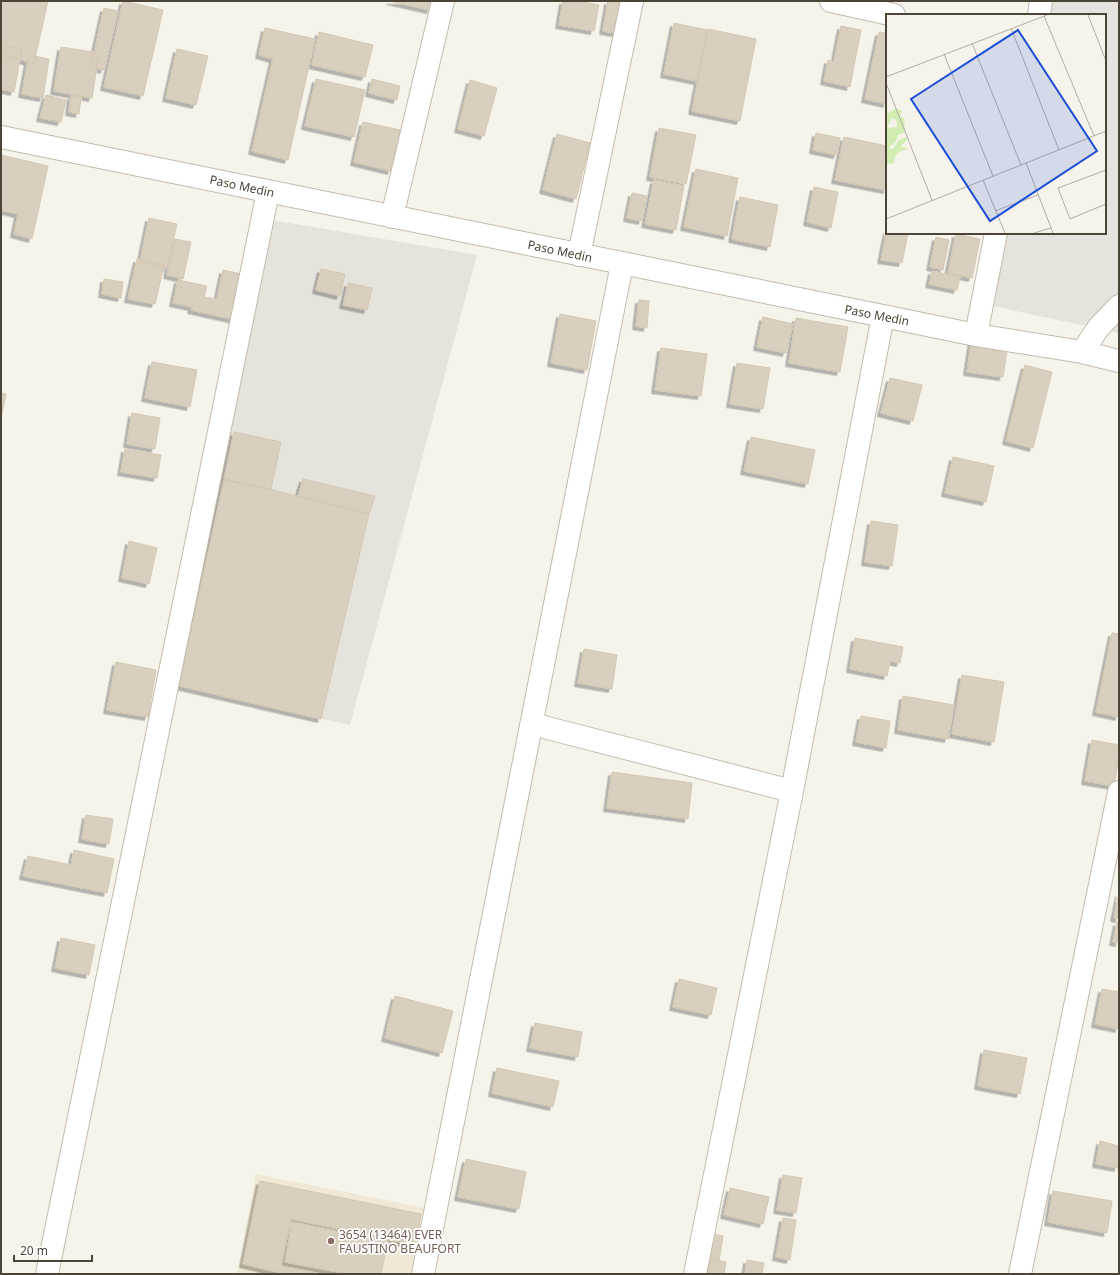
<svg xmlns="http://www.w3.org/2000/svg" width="1120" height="1275" viewBox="0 0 1120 1275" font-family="'Noto Sans',sans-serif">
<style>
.industrial{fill:#e6e2dc}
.education{fill:#f0e8d4}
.building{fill:#d9cfbf;stroke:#d5c7b1;filter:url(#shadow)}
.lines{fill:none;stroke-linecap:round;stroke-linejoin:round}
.minor-casing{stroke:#c3bbac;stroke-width:24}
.minor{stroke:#fff;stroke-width:22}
.education-dot{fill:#8d6e63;stroke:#fff;stroke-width:1.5}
.labels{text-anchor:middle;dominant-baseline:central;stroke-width:3.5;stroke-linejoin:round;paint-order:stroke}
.street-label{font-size:12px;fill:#4c4437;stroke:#fff}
.education-label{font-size:12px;fill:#785e54;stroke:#fff;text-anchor:start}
.inset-road{fill:none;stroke:#b2ada3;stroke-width:1}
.view{fill:#1d4ed8;fill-opacity:0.15;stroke:#1d4ed8;stroke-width:2}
.inset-edge{fill:none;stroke:#4c4437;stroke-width:2}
</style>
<defs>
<filter id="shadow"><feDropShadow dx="-3.5" dy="3.5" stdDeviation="0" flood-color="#0004"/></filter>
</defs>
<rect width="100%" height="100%" fill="#f6f3eb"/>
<!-- industrial -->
<path class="industrial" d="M1052,1H1119V333L993,306L1007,233H1105V15H1050Z
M272,220L477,255L350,725L174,686Z"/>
<!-- education -->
<path class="education" d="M256,1174L425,1208L413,1274H237Z"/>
<!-- building -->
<path class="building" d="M1,1H48L34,63L1,55Z
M123,1L163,10L143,96L104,87Z
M390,1H433L430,10Z
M563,1H579L599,5L594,31L559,25Z
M608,1L621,3L616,33L603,31Z
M104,8L118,11L104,70L91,67Z
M674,23L707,30L697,81L664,74Z
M841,26L861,30L850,87L824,81L828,60L834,62Z
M265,28L315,39L288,160L252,151L273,59L259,55Z
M708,29L756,39L740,121L692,111Z
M319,32L373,45L365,77L312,65Z
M879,32L887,33V104L865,99Z
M1,45L22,49L14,92L1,89Z
M61,47L99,53L92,98L54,91Z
M177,49L208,56L196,105L166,98Z
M29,55L49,59L43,98L22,94Z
M316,79L365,90L354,137L305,126Z
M372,79L400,86L397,100L369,93Z
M470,80L497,88L484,136L458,129Z
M46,95L66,100L61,122L40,118Z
M71,96L81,97L79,114L69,112Z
M363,122L400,130L391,171L354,162Z
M659,128L696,135L686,184L650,177Z
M816,133L840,138L837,155L813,150Z
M557,134L590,143L576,199L543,190Z
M844,137L887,146V190L835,180Z
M1,155L48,166L32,239L14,234L18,214L1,210Z
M696,169L738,178L727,236L684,227Z
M654,180L684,186L676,230L645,224Z
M814,187L838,192L831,228L807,222Z
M632,193L647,196L642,221L627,218Z
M740,197L778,205L770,247L732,239Z
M149,218L177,224L167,268L140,262Z
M887,230V233H908L902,263L881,260Z
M956,234L980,239L972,278L948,273Z
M936,237L949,240L943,270L930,267Z
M175,239L191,242L183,279L167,275Z
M137,259L164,265L155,304L128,299Z
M321,269L345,274L340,296L316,290Z
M223,270L246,275L236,320L191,310L192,307L173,303L178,280L207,286L204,297L217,299Z
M932,271L960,277L957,290L929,284Z
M104,279L123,282L121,298L102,294Z
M348,283L372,288L367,310L343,305Z
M639,300L649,301L647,328L636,326Z
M560,314L596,321L587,370L551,363Z
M763,317L793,324L786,353L757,347Z
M796,318L848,327L840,372L789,363Z
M972,338L1008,343L1003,377L967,372Z
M661,348L707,354L701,396L655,390Z
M152,362L197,370L190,407L145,398Z
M737,363L770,368L763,409L730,404Z
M1025,365L1052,372L1033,448L1006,441Z
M890,378L922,385L913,421L881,413Z
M1,393L6,394L1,418Z
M132,413L160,418L155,449L127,444Z
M234,432L281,442L271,489L224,479Z
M751,437L815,450L808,484L744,471Z
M125,449L161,455L157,478L121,472Z
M953,457L994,466L986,502L945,493Z
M303,479L375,496L369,514L298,496Z
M224,480L272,490L369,514L321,719L179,686Z
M871,521L898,525L892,566L865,562Z
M129,541L157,548L149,584L122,578Z
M1112,633L1119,634V717L1096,712Z
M855,638L903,647L900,663L890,661L887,676L850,669Z
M584,649L617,655L612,689L578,683Z
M116,662L156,670L148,717L107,710Z
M962,675L1004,682L994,742L952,734Z
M903,696L954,705L948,739L898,730Z
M861,716L890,721L886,748L856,742Z
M1092,740L1119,745V757L1114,786L1085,781Z
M612,772L692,783L688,819L607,808Z
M86,815L113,819L109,844L82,839Z
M74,850L114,859L107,893L23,876L28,856L71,865Z
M1119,893V919L1114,918Z
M1117,922L1119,923V943L1113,942Z
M61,938L95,945L89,975L55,968Z
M679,979L717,988L711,1015L673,1007Z
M1102,989L1119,992V1029L1095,1024Z
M395,996L453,1011L442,1053L385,1038Z
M535,1023L582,1032L578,1057L530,1048Z
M984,1050L1027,1058L1020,1094L978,1086Z
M497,1068L559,1081L553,1107L492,1093Z
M1100,1141L1119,1146L1118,1168L1096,1164Z
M466,1159L526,1172L519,1209L458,1197Z
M783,1175L802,1178L796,1213L777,1210Z
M260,1181L421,1214L415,1245L291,1219L281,1266L321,1274H285L243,1264Z
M730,1188L769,1197L763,1224L724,1215Z
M1053,1191L1112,1201L1107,1233L1048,1222Z
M783,1218L796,1220L790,1260L776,1257Z
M292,1222L388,1241L381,1274H348L285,1262Z
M709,1233L723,1236L719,1261L705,1258Z
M710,1259L726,1262L724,1274H708Z
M747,1260L764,1263L762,1274H745Z"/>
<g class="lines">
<defs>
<path id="minor" d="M831,1L894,15
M1039,15L1041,1
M1,137L883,316L976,335L1082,352L1119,361
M392,217L443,1
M579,255L632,1
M976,335L996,233
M1082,352L1099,327L1119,306
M532,724L792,791
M47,1274L268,192
M423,1274L622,264
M695,1274L792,791L883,316
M1020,1274L1119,792"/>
</defs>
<!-- minor casing -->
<use href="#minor" class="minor-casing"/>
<!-- minor -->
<use href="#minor" class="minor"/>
</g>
<!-- markers -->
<circle class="education-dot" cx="331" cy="1241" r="4"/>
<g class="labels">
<!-- street labels -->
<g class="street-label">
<text transform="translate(242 186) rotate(12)">Paso Medin</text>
<text transform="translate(560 251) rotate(12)">Paso Medin</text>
<text transform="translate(877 315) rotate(11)">Paso Medin</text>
</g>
<!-- education labels -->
<g class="education-label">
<text x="339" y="1234">3654 (13464) EVER<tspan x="339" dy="14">FAUSTINO BEAUFORT</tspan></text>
</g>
</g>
<!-- overview -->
<g transform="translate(886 14)">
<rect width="220" height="220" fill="#f6f3eb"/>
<path d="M9,95L16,96L14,102L18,105L19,118L12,121L10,128L3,133L6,136L13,126L20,123L22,125L15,132L22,135L11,139L7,150L0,149V100ZM6,104L10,106L11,113L1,114Z" fill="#d2edb1" fill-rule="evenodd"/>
<path class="inset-road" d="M202,1L220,47M158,2L208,122M125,14L173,136M86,29L135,151M58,40L107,162M0,63L161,1M0,69L46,186M140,149L167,219M220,156L172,174L184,205L220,190M97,166L119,219M109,197L152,181M0,205L220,117M148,219L165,214"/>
<path class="view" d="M132,16L211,137L104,207L25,85Z"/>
<rect width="220" height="220" class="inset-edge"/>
</g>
<!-- border -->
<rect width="1120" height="1275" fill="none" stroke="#4c4437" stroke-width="4"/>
<!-- scale -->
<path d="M14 1255v6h78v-6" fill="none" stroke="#4c4437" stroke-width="2"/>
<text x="20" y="1255" font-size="12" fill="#4c4437" stroke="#ffffff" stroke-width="3" paint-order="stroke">20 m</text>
</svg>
